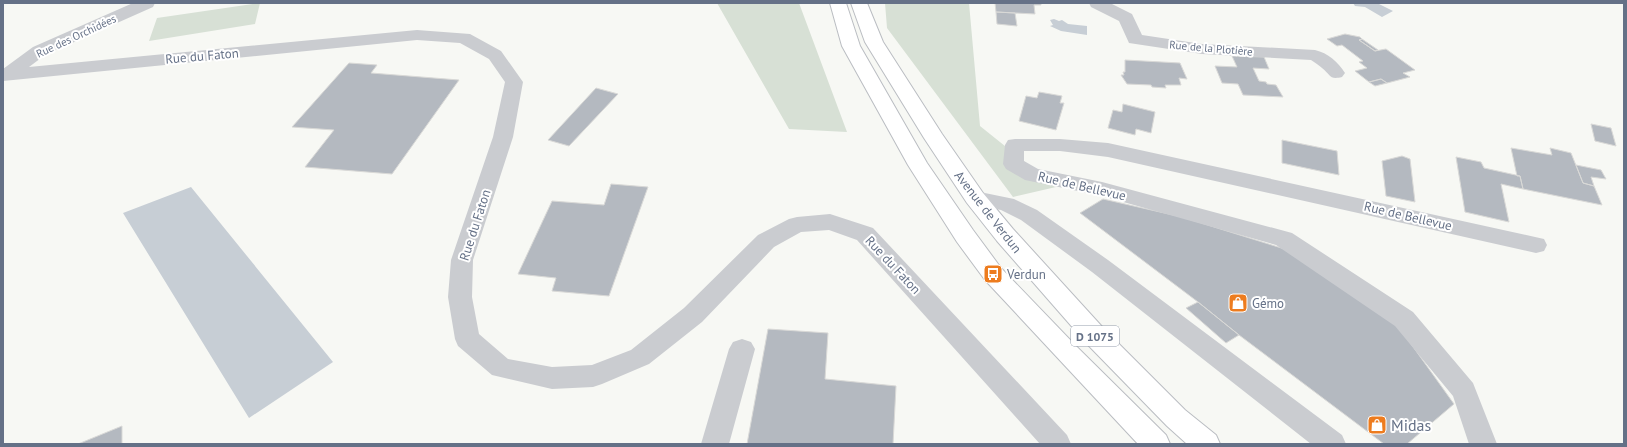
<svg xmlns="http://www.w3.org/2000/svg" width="1627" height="447" viewBox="0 0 1627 447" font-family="'PT Sans',sans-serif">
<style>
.green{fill:#d7e0d5}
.water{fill:#c7ced5}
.building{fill:#b4b9c0;stroke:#d9d9d7}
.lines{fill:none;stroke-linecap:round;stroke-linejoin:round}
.major-casing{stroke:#babdc2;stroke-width:2}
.minor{fill:#caccd0;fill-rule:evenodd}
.major{fill:#fff;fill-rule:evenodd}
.labels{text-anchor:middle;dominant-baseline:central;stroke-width:4;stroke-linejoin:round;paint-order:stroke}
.far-street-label{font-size:11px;fill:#657187;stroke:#fff}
.shield{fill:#fff;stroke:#939cab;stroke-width:1}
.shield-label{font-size:12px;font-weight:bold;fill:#657187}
.street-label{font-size:13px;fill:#657187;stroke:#fff}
.poi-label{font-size:13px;fill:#657187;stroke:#fff;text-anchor:start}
.near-poi-label{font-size:16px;fill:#657187;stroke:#fff;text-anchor:start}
</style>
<rect width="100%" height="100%" fill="#f7f8f4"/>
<!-- green -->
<path class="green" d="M260,3L255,24L149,41L157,18Z
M717,3H799L847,132L789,129Z
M885,3H969L980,126L1056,187L1013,197L887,28Z"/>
<!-- water -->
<path class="water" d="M1353,3H1377L1393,11L1382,17L1365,7L1355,6Z
M1054,19L1059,21L1062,20L1068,24L1087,26V35L1061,31L1050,26L1053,25L1050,20Z
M191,187L333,362L249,418L123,213Z"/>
<!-- building -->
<path class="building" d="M995,3H1041V5H1034L1035,14L996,12Z
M996,12L1015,13L1017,26L997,24Z
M1345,34L1360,37L1362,39L1359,40L1375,51L1386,49L1415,70L1403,73L1410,77L1387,83L1381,79L1369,82L1355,71L1367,68L1359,62L1363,61L1342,45L1337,46L1327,39Z
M1362,39L1378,50L1375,51L1359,40Z
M1232,56L1264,57L1269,69L1253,68L1259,81L1266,82L1267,84L1276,85L1283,97L1243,95L1238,84L1222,83L1215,66L1237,67Z
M1125,60L1180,63L1187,79L1179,78L1181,85H1165L1166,88L1152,87L1151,85L1127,84L1121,75H1124L1123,72H1125Z
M349,63L377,65L371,73L459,80L392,174L305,167L334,130L292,127Z
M1381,79L1387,83L1375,86L1369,82Z
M596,88L618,94L569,146L548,140Z
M1039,92L1062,96L1060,103H1064L1056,130L1019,121L1026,96L1037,98Z
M1123,104L1155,112L1151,133L1136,129L1135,135L1108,128L1113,110L1122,112Z
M1591,124L1611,128L1616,146L1595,141Z
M1282,140L1337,151L1339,175L1282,163Z
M1511,148L1552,155L1550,148L1571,153L1583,183L1594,186L1602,205L1523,189L1520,176H1517Z
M1402,156L1410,159L1415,202L1386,196L1382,161Z
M1456,157L1481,162L1484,168L1520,176L1523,189L1501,184L1509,222L1465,212Z
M1576,165L1601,170L1606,179L1591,177L1594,186L1583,183Z
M611,184L648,187L609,296L552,291L556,278L518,274L552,201L604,205Z
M1103,199L1182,217L1291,251L1396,323L1454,404L1407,444H1384L1239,335L1198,302L1080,213Z
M1198,302L1239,335L1226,343L1186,308Z
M768,329L828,333L825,379L896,386L893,444H747Z
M122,426V444H78Z"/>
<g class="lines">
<defs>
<path id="major" d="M830,3H846L860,46L927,163L973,230L1001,268L1077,347L1166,435L1170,444H1138L985,280L957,242L908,165L842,46Z
M851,3H867L883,42L942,134L983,193L1013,229L1106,331L1185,410L1216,435L1220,444H1187L1167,426L1088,345L997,241L967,203L924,138L865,42Z"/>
</defs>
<!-- major casing -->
<use href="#major" class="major-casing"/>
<!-- minor -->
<path class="minor" d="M133,3H155L153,7L45,55L29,67L417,30L470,34L501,51L523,82L513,137L473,260L472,297L479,334L508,359L552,367L592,365L631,350L684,308L758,235L789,219L797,217L830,214L873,228L1067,435L1071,444H1040L857,240L829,230L801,232L774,247L702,322L649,364L602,384L593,387L552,389L492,375L458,346L455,339L448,297L451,260L493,137L505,82L489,59L460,43L417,40L3,81V69L33,47Z
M1089,3H1110L1132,14L1142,35L1202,44L1315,50C1328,53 1338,62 1345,73L1342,77C1329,80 1331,75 1322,68C1319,65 1315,63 1311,60L1202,54L1129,43L1119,21L1091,7Z
M1015,139H1060L1108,143L1544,239L1547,245L1544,251L1536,253L1108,157L1060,151H1024V161L1038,169L1102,182L1292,233L1413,312L1473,383L1497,444H1469L1453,396L1395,326L1276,245L1102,196L1025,180L1006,169L1003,164L1005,145L1008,140Z
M975,191L1014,199L1037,210L1108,260L1342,435L1346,444H1311L1092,272L1021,220L1001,210L967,203L964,198L967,193Z
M742,339L751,342L755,349L729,444H701L729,349L733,342Z"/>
<!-- major -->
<use href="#major" class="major"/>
</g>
<!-- icons -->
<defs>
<symbol id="bus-square" viewBox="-11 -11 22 22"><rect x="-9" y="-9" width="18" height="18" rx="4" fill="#ed7c1f" stroke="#fff"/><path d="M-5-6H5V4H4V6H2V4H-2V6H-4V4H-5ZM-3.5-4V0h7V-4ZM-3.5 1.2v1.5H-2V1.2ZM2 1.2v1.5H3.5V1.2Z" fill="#fff"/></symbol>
<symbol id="shop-square" viewBox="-11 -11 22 22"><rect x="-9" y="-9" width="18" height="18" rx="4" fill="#ed7c1f" stroke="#fff"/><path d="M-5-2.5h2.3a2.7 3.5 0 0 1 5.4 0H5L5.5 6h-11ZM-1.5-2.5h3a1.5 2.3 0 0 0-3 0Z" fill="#fff"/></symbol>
</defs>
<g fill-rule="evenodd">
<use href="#bus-square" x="982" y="263" width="22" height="22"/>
<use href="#shop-square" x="1227" y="292" width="22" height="22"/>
<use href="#shop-square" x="1366" y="414" width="22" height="22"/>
</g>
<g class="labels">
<!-- far-street labels -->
<g class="far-street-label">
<text transform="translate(76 36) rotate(-25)">Rue des Orchidées</text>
<text transform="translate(1211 48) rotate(5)">Rue de la Plotière</text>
</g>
<!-- shield labels -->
<rect class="shield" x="1071" y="326" width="48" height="20" rx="3"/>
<g class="shield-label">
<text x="1095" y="336">D 1075</text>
</g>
<!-- street labels -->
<g class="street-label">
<text transform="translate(202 56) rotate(-5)">Rue du Faton</text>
<text transform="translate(1082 186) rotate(13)">Rue de Bellevue</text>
<text transform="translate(988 212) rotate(52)">Avenue de Verdun</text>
<text transform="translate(1408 216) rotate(13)">Rue de Bellevue</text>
<text transform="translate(475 225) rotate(-72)">Rue du Faton</text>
<text transform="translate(893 265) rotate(47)">Rue du Faton</text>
</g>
<!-- poi labels -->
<g class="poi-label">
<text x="1007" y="274">Verdun</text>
<text x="1252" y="303">Gémo</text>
</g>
<!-- near-poi labels -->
<g class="near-poi-label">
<text x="1391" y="425">Midas</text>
</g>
</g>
<!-- border -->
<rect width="1627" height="447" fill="none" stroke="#657187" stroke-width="8"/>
</svg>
